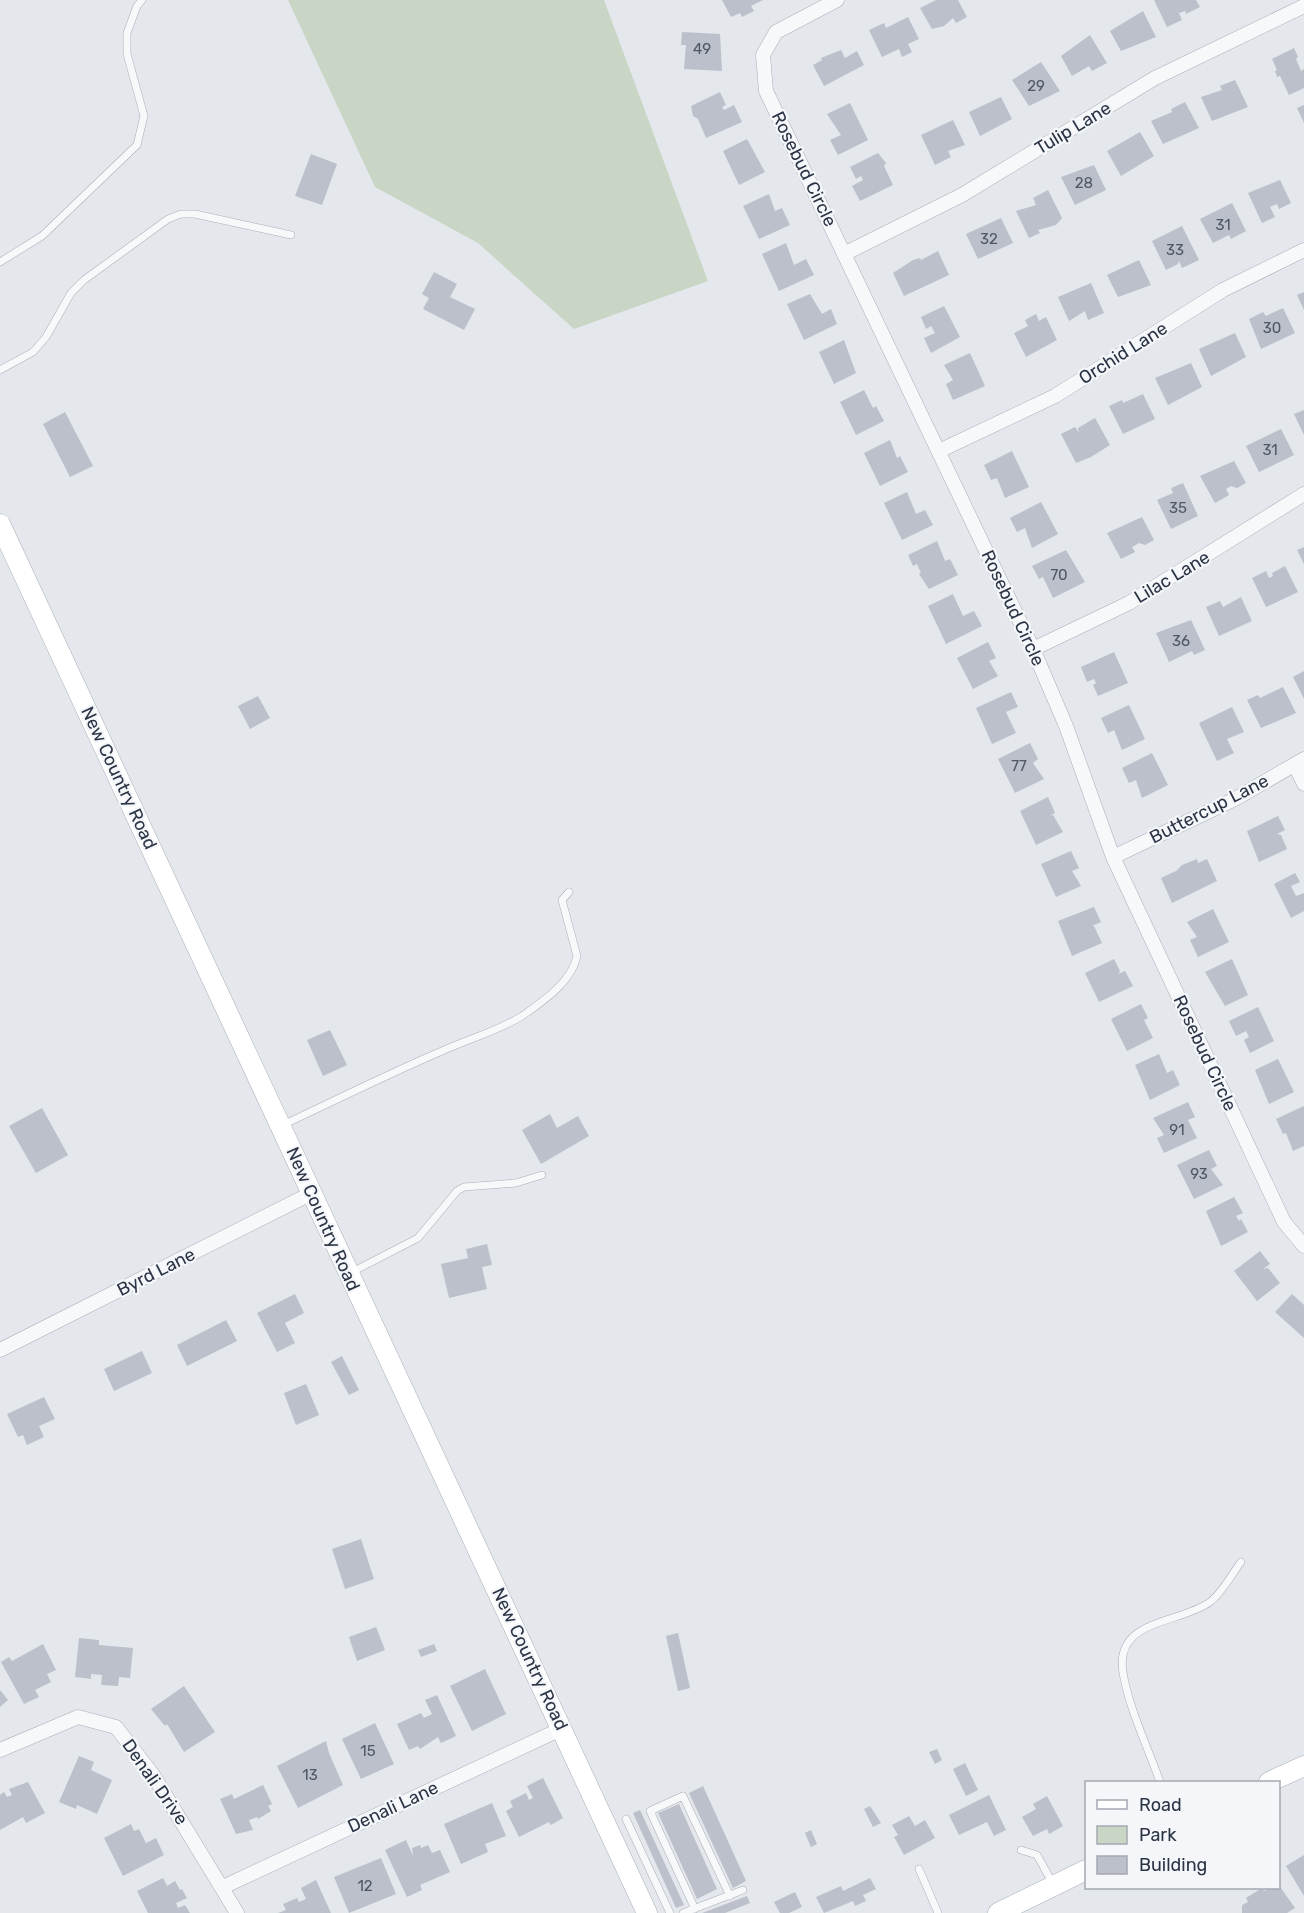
<svg xmlns="http://www.w3.org/2000/svg" width="1304" height="1913" viewBox="0 0 1304 1913" font-family="Rubik,sans-serif">
<style>
.green{fill:#c9d6c5}
.building{fill:#bbc0ca}
.lines{fill:none;stroke-linecap:round;stroke-linejoin:round}
.lane-casing{stroke:#a9aeb7;stroke-width:8}
.street-casing{stroke:#a9aeb7;stroke-width:15}
.secondary-casing{stroke:#a9aeb7;stroke-width:21}
.lane{stroke:#f7f8fa;stroke-width:7}
.street{stroke:#f7f8fa;stroke-width:14}
.secondary{stroke:#fff;stroke-width:20}
.labels{text-anchor:middle;dominant-baseline:central;stroke-width:4.5;stroke-linejoin:round;paint-order:stroke}
.number-label{font-size:15px;fill:#4f5766}
.street-label{font-size:18px;fill:#2b3445;stroke:#f4f6f9}
</style>
<rect width="100%" height="100%" fill="#e4e7ec"/>
<!-- green -->
<path class="green" d="M288,0H604L708,281L574,329L478,243L375,187Z"/>
<!-- building -->
<path class="building" d="M722,0H763L751,6L754,11L742,17L740,13L731,17Z
M936,0H958L967,17L956,23L953,18L944,26L932,29L920,8Z
M1154,0H1196L1200,7L1186,14L1185,11L1179,13L1182,20L1167,27Z
M1143,11L1156,37L1121,51L1110,31Z
M908,17L919,39L908,44L912,52L902,57L899,49L882,57L869,30L884,23L886,28Z
M682,32L720,34L722,71L684,69L686,45H681Z
M1090,35L1107,63L1092,71L1089,66L1072,76L1061,56Z
M1294,48L1298,57L1296,59L1301,71L1304,69V88L1289,95L1280,76L1277,77L1275,71L1277,70L1272,59Z
M841,50L845,58L857,51L864,65L824,86L813,65L822,60L821,58Z
M1041,62L1060,91L1029,106L1012,80Z
M1235,80L1248,107L1212,121L1201,97L1222,90L1220,86Z
M720,92L726,105L722,107L724,110L734,105L742,122L706,138L698,119L693,116L691,106Z
M1001,97L1012,119L980,136L969,112Z
M1185,102L1199,128L1163,144L1151,121L1172,112L1171,109Z
M850,103L868,140L838,155L830,140L841,135L827,114Z
M1304,105V123L1297,108Z
M953,120L965,145L948,151L951,157L935,165L921,135Z
M1140,132L1154,156L1121,176L1107,151Z
M747,139L765,172L739,185L723,151Z
M878,153L886,163L884,166L893,185L860,201L852,186L863,180L861,176L856,179L850,167Z
M311,154L337,164L322,205L295,196Z
M1094,165L1106,190L1075,205L1061,177Z
M1280,180L1291,203L1279,209L1277,204L1270,207L1275,217L1262,223L1248,193Z
M1048,190L1062,218L1056,225L1038,230L1040,233L1029,238L1016,211L1036,205L1033,198Z
M769,194L775,211L782,208L790,225L759,239L743,206Z
M1232,203L1246,231L1231,239L1229,235L1213,243L1200,219Z
M1001,218L1013,243L978,259L966,234Z
M1182,226L1199,260L1182,268L1179,261L1178,264L1166,270L1152,241Z
M786,243L794,265L806,259L814,275L779,291L762,254Z
M938,251L949,275L904,296L893,273L913,260L920,258L921,260Z
M1139,260L1151,285L1118,297L1107,275Z
M434,272L457,284L450,297L475,309L464,330L423,309L429,298L422,294Z
M1091,283L1104,313L1088,320L1085,311L1069,321L1058,297Z
M1304,292V310L1297,295Z
M810,294L822,314L831,309L837,324L804,340L787,304Z
M944,306L960,337L931,353L924,338L935,333L931,326L926,329L921,317Z
M1283,308L1295,333L1261,349L1249,319L1263,312L1266,316Z
M1036,314L1039,321L1046,317L1057,340L1026,357L1014,333L1028,326L1025,320Z
M1235,333L1246,357L1211,376L1199,349Z
M844,340L856,373L834,384L819,352Z
M970,353L985,386L953,400L946,384L953,380L944,365Z
M1191,363L1202,387L1168,405L1155,378Z
M864,390L873,408L876,406L884,421L856,435L840,402Z
M1143,394L1155,419L1123,434L1109,406L1122,400L1123,403Z
M1304,410V435L1294,414Z
M65,412L93,466L70,477L43,424Z
M1095,418L1110,445L1091,457L1076,463L1061,434L1075,427L1079,433L1078,428Z
M1281,429L1294,455L1259,472L1246,446Z
M890,440L897,458L900,456L908,472L880,486L864,453Z
M1012,451L1029,487L1005,498L997,478L991,480L984,465Z
M1234,461L1246,483L1237,488L1231,486L1226,489L1229,495L1215,503L1200,476Z
M1183,483L1198,516L1171,529L1157,500L1173,493L1171,488Z
M907,492L916,514L925,510L933,525L902,540L884,503Z
M1041,502L1058,534L1032,548L1025,528L1017,532L1010,518Z
M1142,517L1154,540L1145,545L1139,543L1132,547L1135,552L1121,559L1107,533Z
M937,541L945,561L950,559L958,575L929,589L919,574L921,573L917,564L913,566L908,555Z
M1304,547V564L1297,550Z
M1066,550L1085,582L1053,598L1043,577L1039,579L1032,566Z
M1285,566L1298,592L1266,607L1252,578L1266,571L1269,578L1273,576L1272,573Z
M953,594L963,616L974,611L982,626L946,644L928,606Z
M1241,597L1252,621L1219,636L1206,607L1220,601L1223,607Z
M1191,620L1205,650L1194,655L1192,651L1169,662L1156,633Z
M988,642L996,658L989,661L998,676L973,689L957,658Z
M1114,652L1128,683L1098,696L1093,685L1096,683L1094,679L1087,682L1081,667Z
M1304,671V699L1293,677Z
M1283,687L1296,713L1261,728L1247,700L1258,695L1260,698Z
M1011,692L1018,707L1006,712L1016,733L992,744L976,708Z
M258,696L270,718L250,729L238,706Z
M1129,705L1145,739L1122,750L1114,730L1108,733L1101,718Z
M1232,707L1244,732L1227,739L1234,753L1217,761L1199,723Z
M1030,743L1038,759L1033,763L1044,779L1015,793L998,759Z
M1152,753L1168,785L1142,798L1136,780L1129,783L1122,768Z
M1048,797L1055,813L1049,816L1053,815L1063,832L1036,845L1020,811Z
M1278,816L1285,830L1277,834L1281,835L1287,849L1259,862L1247,831Z
M1071,851L1079,868L1072,871L1081,886L1056,897L1041,864Z
M1197,859L1198,863L1207,859L1217,881L1172,903L1161,878L1176,871L1182,865Z
M1295,873L1300,882L1291,886L1296,896L1304,893V911L1291,918L1274,884Z
M1094,907L1101,922L1092,926H1094L1102,943L1072,956L1058,921Z
M1213,909L1229,942L1198,957L1190,940L1197,937L1187,922Z
M1114,959L1120,971L1118,974L1125,971L1133,986L1099,1002L1085,973Z
M1232,959L1248,995L1225,1006L1205,972Z
M1141,1004L1148,1018L1144,1020L1153,1038L1127,1051L1111,1019Z
M1258,1007L1274,1041L1250,1053L1244,1040L1249,1037L1246,1031L1236,1036L1229,1021Z
M330,1030L347,1065L323,1076L307,1040Z
M1159,1054L1167,1073L1173,1070L1180,1085L1150,1100L1135,1065Z
M1278,1059L1294,1092L1269,1104L1255,1070Z
M1188,1102L1195,1117L1188,1120L1197,1138L1164,1153L1157,1138L1164,1135L1153,1118Z
M1304,1106V1146L1293,1151L1286,1133L1283,1134L1276,1119Z
M42,1108L68,1155L36,1173L9,1126Z
M550,1114L557,1128L578,1116L589,1136L541,1164L522,1130Z
M1209,1150L1217,1166L1211,1169L1223,1185L1194,1199L1177,1165Z
M1234,1197L1243,1213L1236,1216L1239,1221L1241,1219L1248,1232L1221,1246L1206,1211Z
M487,1244L492,1265L482,1267L487,1289L449,1298L441,1264L468,1258L466,1249Z
M1260,1251L1270,1264L1263,1269L1268,1268L1280,1283L1257,1301L1234,1271Z
M295,1294L304,1313L285,1323L295,1343L277,1352L257,1313Z
M1292,1294L1304,1305V1338L1275,1312Z
M226,1320L237,1341L187,1366L177,1345Z
M142,1351L152,1373L114,1391L104,1369Z
M342,1356L359,1390L349,1395L331,1362Z
M306,1384L319,1415L296,1425L284,1393Z
M44,1397L55,1419L39,1426L44,1437L27,1445L23,1435L18,1437L7,1414Z
M361,1539L374,1579L345,1589L332,1549Z
M376,1627L385,1650L357,1661L349,1637Z
M678,1633L690,1688L678,1691L666,1636Z
M79,1638L99,1640V1645L133,1648L130,1678L119,1677L118,1686L101,1685L102,1675L91,1674V1679L75,1677Z
M43,1644L56,1670L47,1674L51,1682L35,1690L39,1697L24,1704L1,1662L9,1657L12,1661Z
M434,1644L437,1651L421,1657L418,1650Z
M485,1669L506,1714L472,1731L450,1686Z
M184,1686L215,1732L184,1752L167,1724L165,1726L151,1709Z
M0,1690L8,1700L0,1707Z
M437,1695L456,1736L441,1743L438,1737L420,1749L418,1746L409,1750L397,1724L421,1713L424,1718L432,1714L425,1700Z
M375,1723L394,1764L361,1779L342,1739Z
M326,1741L329,1753L343,1785L298,1808L277,1766Z
M937,1749L942,1760L935,1764L929,1752Z
M79,1756L94,1762L91,1770L112,1780L97,1814L77,1805L76,1809L59,1802Z
M965,1763L978,1790L966,1796L953,1769Z
M543,1778L563,1818L551,1825L549,1822L519,1837L506,1811L513,1807L510,1801L526,1793L529,1800L533,1798L527,1786Z
M28,1782L45,1813L26,1823L23,1817L0,1830V1795L4,1792L7,1797L12,1795L9,1789Z
M263,1785L272,1804L268,1806L271,1811L258,1819L257,1817L249,1820L253,1830L236,1834L220,1799L232,1794L234,1799Z
M703,1786L746,1881L733,1888L689,1793Z
M989,1795L1006,1830L994,1836L987,1822L959,1835L949,1815Z
M1047,1796L1063,1826L1049,1834L1047,1829L1033,1836L1022,1817L1036,1809L1033,1804Z
M492,1803L506,1836L485,1844L488,1852L461,1864L444,1824Z
M679,1804L717,1889L697,1899L658,1813Z
M870,1806L881,1823L873,1827L864,1809Z
M640,1810L684,1905L676,1908L633,1813Z
M909,1816L915,1826L925,1820L935,1838L904,1855L894,1837L898,1835L892,1825Z
M131,1824L134,1831L139,1829L146,1843L156,1838L164,1855L123,1876L104,1838Z
M811,1830L817,1844L811,1847L805,1833Z
M406,1840L413,1856L412,1848L420,1845L421,1848L428,1845L432,1853L440,1850L450,1872L420,1885L422,1890L407,1897L385,1850Z
M1304,1855V1896L1286,1866Z
M381,1858L396,1894L349,1913L334,1877Z
M163,1878L167,1886L175,1881L180,1890L182,1889L187,1898L176,1903L178,1908L185,1905L190,1913H148L137,1891Z
M870,1878L876,1889L863,1895L866,1901L855,1906L853,1901L824,1913L816,1897L841,1886L843,1891Z
M316,1880L331,1913H278L286,1910L283,1904L297,1898L299,1902L306,1899L301,1888Z
M1278,1884L1295,1908L1287,1913H1242V1905L1248,1902L1246,1898L1262,1888L1264,1891L1270,1888H1278Z
M795,1892L802,1907L789,1913H780L774,1902Z
M747,1896L750,1903L725,1913H702Z"/>
<g class="lines">
<defs>
<path id="lane" d="M0,262L42,236L137,145L144,116L127,54V33L137,6L142,0
M0,370L33,352L46,337L71,293L84,280L168,219L181,214H195L291,235
M283,1125C336,1100 388,1074 442,1051C466,1040 500,1030 522,1016C542,1002 572,982 577,956L562,900L569,892
M350,1273L418,1238L457,1191L464,1187L516,1183L542,1175
M1160,1782C1148,1748 1131,1713 1124,1678C1110,1618 1178,1625 1210,1602C1222,1593 1232,1574 1241,1562
M626,1819L670,1913
M1021,1850L1037,1855L1053,1884
M919,1869L938,1913
M695,1909L650,1811L683,1796L730,1896
M683,1913L743,1890"/>
<path id="street" d="M837,0L776,32L763,55L766,91L1033,649L1066,726L1113,857L1284,1222L1304,1246
M844,254L962,195L1155,78L1304,6
M939,451L1055,396L1223,290L1304,250
M1033,649L1129,603L1304,494
M1295,765L1304,784
M1113,857L1235,799L1304,759
M0,1350L312,1193
M0,1750L78,1717L116,1727L153,1775L237,1913
M223,1887L563,1728"/>
<path id="secondary" d="M0,524L647,1913
M1269,1782L1304,1766
M998,1913L1086,1870"/>
</defs>
<!-- lane casing -->
<use href="#lane" class="lane-casing"/>
<!-- street casing -->
<use href="#street" class="street-casing"/>
<!-- secondary casing -->
<use href="#secondary" class="secondary-casing"/>
<!-- lane -->
<use href="#lane" class="lane"/>
<!-- street -->
<use href="#street" class="street"/>
<!-- secondary -->
<use href="#secondary" class="secondary"/>
</g>
<g class="labels">
<!-- number labels -->
<g class="number-label">
<text x="702" y="49">49</text>
<text x="1036" y="86">29</text>
<text x="1084" y="183">28</text>
<text x="1223" y="225">31</text>
<text x="989" y="239">32</text>
<text x="1175" y="250">33</text>
<text x="1272" y="328">30</text>
<text x="1270" y="450">31</text>
<text x="1178" y="508">35</text>
<text x="1059" y="575">70</text>
<text x="1181" y="641">36</text>
<text x="1019" y="766">77</text>
<text x="1177" y="1130">91</text>
<text x="1199" y="1174">93</text>
<text x="368" y="1751">15</text>
<text x="310" y="1775">13</text>
<text x="365" y="1886">12</text>
</g>
<!-- street labels -->
<g class="street-label">
<text transform="translate(1073 128) rotate(-31)">Tulip Lane</text>
<text transform="translate(804 169) rotate(64)">Rosebud Circle</text>
<text transform="translate(1123 353) rotate(-32)">Orchid Lane</text>
<text transform="translate(1172 577) rotate(-31)">Lilac Lane</text>
<text transform="translate(1013 608) rotate(65)">Rosebud Circle</text>
<text transform="translate(119 778) rotate(65)">New Country Road</text>
<text transform="translate(1209 809) rotate(-27)">Buttercup Lane</text>
<text transform="translate(1205 1053) rotate(65)">Rosebud Circle</text>
<text transform="translate(323 1219) rotate(66)">New Country Road</text>
<text transform="translate(156 1272) rotate(-27)">Byrd Lane</text>
<text transform="translate(530 1659) rotate(65)">New Country Road</text>
<text transform="translate(155 1782) rotate(55)">Denali Drive</text>
<text transform="translate(393 1807) rotate(-25)">Denali Lane</text>
</g>
</g>
<!-- legend -->
<rect x="1085" y="1781" width="195" height="108" fill="#f4f6f9" stroke="#a4a8b1" stroke-width="1.5"/>
<rect x="1097" y="1800" width="30" height="9" fill="#ffffff" stroke="#a4a8b1" stroke-width="1.5"/>
<text x="1139" y="1811" font-size="18" fill="#2b3445">Road</text>
<rect x="1097" y="1826" width="30" height="18" fill="#c9d6c5" stroke="#a4a8b1" stroke-width="1.5"/>
<text x="1139" y="1841" font-size="18" fill="#2b3445">Park</text>
<rect x="1097" y="1856" width="30" height="18" fill="#bbc0ca" stroke="#a4a8b1" stroke-width="1.5"/>
<text x="1139" y="1871" font-size="18" fill="#2b3445">Building</text>
</svg>
